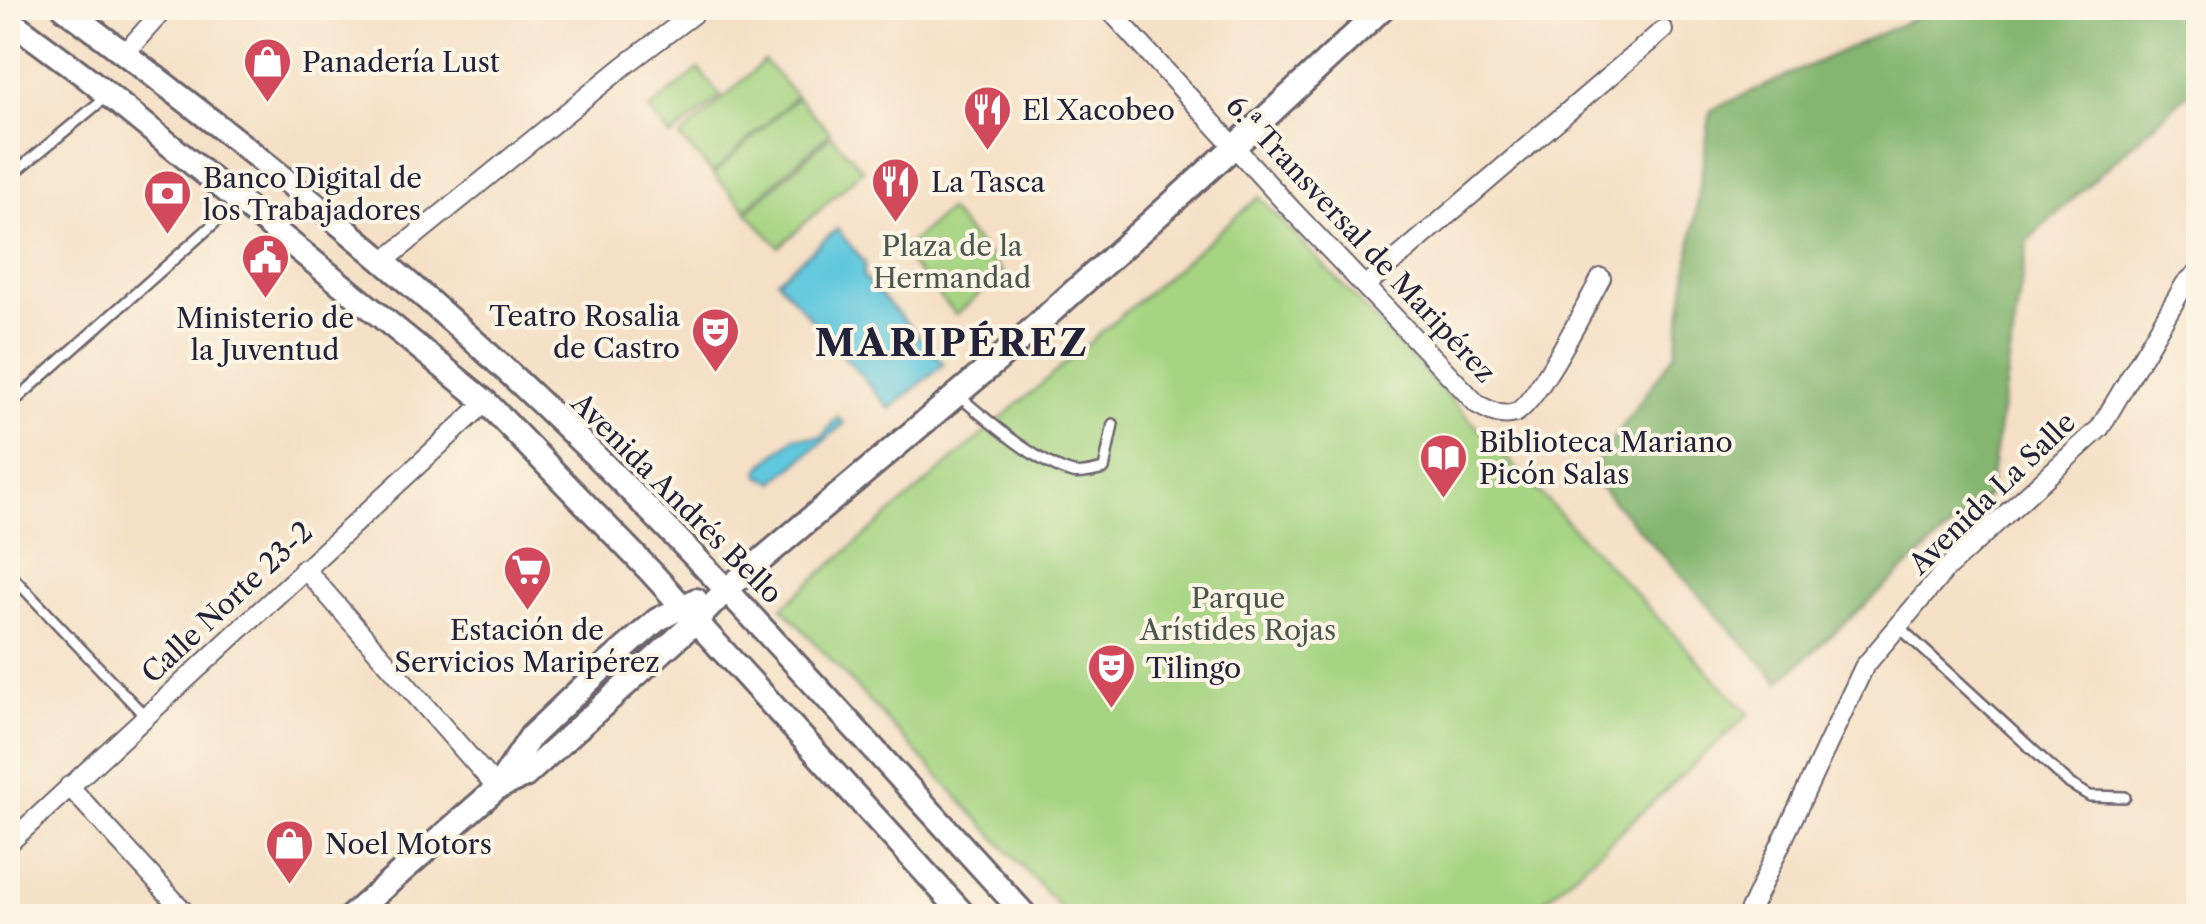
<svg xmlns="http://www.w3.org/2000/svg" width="2206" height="924" viewBox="0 0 2206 924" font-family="'Libre Caslon Text',serif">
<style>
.green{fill:#a6d482;stroke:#647b5e;stroke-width:2.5}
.forest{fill:#84b670;stroke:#536c56;stroke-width:2.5}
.water{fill:#61c8dd;stroke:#42758c;stroke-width:2.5}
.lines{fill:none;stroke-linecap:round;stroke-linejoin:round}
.service-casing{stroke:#6c646c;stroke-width:14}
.minor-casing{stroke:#6c646c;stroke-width:22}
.tertiary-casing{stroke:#6c646c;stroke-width:28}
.service{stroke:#fff;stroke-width:9}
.minor{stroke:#fff;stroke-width:18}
.tertiary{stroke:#fff;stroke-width:22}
.labels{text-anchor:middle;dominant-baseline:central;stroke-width:8;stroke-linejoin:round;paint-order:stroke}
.poi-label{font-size:28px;fill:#22223b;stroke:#fcf5e5;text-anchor:start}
.street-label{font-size:28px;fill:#22223b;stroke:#fcf5e5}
.park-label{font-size:28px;fill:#4a5750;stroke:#fcf5e5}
.district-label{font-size:38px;font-weight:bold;letter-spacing:2.5px;fill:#22223b;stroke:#fcf5e5}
</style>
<rect width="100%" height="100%" fill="#fcf5e5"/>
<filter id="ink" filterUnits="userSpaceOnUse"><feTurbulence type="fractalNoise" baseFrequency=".01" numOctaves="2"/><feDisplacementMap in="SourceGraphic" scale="20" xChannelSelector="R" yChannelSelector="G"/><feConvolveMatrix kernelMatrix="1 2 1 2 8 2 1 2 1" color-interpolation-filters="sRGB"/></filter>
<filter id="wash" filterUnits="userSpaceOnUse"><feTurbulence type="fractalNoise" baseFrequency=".0048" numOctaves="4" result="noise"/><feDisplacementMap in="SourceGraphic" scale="40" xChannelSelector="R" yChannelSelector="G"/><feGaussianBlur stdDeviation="2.25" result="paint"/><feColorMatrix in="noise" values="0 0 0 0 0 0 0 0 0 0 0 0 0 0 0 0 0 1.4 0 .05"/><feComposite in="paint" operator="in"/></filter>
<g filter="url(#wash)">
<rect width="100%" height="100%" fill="#f5e0c6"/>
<!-- green -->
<path class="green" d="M764,61L796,96L713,173L680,138Z
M699,69L721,96L671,137L649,110Z
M797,97L830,132L746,209L713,174Z
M831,135L863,170L779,247L747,212Z
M1259,197L1749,714L1528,916H1068L782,607Z
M948,210L1003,273L956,315L900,252Z"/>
<!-- forest -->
<path class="forest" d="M1937,8H2198V84L2028,240L1988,495L1779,682L1588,474L1676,352L1711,110Z"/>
<!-- water -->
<path class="water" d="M837,229L865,263L863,276L944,364L890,409L777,280Z
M837,417L844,424L774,482L760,476L759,471C767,457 784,450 794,437H822Z"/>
</g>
<g filter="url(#ink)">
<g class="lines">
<defs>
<path id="service" d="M8,178L106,97
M960,397C987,420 1039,465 1073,473C1082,475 1095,471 1104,469L1113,424
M8,407L237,203
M8,572L145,716
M1898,626L2070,784L2090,796L2125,797"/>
<path id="minor" d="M1108,8L1292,210L1477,404C1488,410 1501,418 1515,413C1537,404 1587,303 1601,278
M125,53L165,8
M384,261L624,66L701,8
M1365,286L1663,30
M304,568L497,788
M69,786L188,916
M8,844L486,402
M1747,916L1864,667L1946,569L2100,428L2185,284L2198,272"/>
<path id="tertiary" d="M64,8C217,122 369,243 509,373C692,543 857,732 1026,916
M8,19L85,76L486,402L650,571L965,916
M497,788L525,776L696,621L727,589L999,359L1235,146L1383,8
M351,916L497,788L531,736L606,665L657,620L696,600"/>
</defs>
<!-- service casing -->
<use href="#service" class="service-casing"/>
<!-- minor casing -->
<use href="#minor" class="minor-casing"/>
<!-- tertiary casing -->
<use href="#tertiary" class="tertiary-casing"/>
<!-- service -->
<use href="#service" class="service"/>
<!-- minor -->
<use href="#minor" class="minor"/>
<!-- tertiary -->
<use href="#tertiary" class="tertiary"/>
</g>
</g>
<!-- icons -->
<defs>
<symbol id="shop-pin" viewBox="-11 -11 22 30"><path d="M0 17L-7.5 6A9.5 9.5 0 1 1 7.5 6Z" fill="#d1495b" stroke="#fcf5e5"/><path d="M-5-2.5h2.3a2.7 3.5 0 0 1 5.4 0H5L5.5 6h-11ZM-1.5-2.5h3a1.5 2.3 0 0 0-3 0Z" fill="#fff"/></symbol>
<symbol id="restaurant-pin" viewBox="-11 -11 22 30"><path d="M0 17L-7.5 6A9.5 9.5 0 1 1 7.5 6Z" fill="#d1495b" stroke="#fcf5e5"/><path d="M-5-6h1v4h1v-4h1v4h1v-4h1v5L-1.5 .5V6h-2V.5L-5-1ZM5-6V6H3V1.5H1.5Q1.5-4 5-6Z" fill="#fff"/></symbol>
<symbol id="bank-pin" viewBox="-11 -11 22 30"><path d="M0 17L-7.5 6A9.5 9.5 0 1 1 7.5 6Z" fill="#d1495b" stroke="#fcf5e5"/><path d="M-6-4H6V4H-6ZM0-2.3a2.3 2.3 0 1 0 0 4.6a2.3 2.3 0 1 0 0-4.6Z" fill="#fff"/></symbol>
<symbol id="civic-pin" viewBox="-11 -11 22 30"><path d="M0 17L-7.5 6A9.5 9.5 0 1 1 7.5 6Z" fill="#d1495b" stroke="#fcf5e5"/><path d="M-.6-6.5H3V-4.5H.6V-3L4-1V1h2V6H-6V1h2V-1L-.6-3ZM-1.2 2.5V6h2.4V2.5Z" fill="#fff"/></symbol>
<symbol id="theatre-pin" viewBox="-11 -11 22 30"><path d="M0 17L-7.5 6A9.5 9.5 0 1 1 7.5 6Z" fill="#d1495b" stroke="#fcf5e5"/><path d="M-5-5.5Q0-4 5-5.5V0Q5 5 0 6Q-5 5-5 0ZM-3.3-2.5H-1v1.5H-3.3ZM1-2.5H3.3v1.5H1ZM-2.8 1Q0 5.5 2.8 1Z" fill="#fff"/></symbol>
<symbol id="library-pin" viewBox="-11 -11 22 30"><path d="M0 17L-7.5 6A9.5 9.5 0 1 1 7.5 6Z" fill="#d1495b" stroke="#fcf5e5"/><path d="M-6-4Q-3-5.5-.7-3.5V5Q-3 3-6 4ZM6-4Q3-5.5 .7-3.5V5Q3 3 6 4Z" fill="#fff"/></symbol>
<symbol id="supermarket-pin" viewBox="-11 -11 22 30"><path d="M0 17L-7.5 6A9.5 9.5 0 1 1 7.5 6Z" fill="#d1495b" stroke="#fcf5e5"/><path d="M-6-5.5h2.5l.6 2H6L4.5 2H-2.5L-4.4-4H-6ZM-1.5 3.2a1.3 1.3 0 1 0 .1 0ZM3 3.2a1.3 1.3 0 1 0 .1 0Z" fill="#fff"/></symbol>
</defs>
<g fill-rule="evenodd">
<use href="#shop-pin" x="240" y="34" width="55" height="75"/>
<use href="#restaurant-pin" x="960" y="82" width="55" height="75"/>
<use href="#restaurant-pin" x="868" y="154" width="55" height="75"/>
<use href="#bank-pin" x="140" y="166" width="55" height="75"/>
<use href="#civic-pin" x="238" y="230" width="55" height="75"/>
<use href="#theatre-pin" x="688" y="304" width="55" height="75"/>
<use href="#library-pin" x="1416" y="430" width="55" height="75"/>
<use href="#supermarket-pin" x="500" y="542" width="55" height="75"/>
<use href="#theatre-pin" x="1084" y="640" width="55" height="75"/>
<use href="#shop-pin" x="262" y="816" width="55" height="75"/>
</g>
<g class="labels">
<!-- poi labels -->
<g class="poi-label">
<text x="302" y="62">Panadería Lust</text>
<text x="1022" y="110">El Xacobeo</text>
<text x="203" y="178">Banco Digital de<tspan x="203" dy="32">los Trabajadores</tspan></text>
<text x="931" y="182">La Tasca</text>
<text x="680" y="316" text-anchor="end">Teatro Rosalia<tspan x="680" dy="32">de Castro</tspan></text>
<text x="265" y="318" text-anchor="middle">Ministerio de<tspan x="265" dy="32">la Juventud</tspan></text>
<text x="1479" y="442">Biblioteca Mariano<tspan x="1479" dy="32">Picón Salas</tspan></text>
<text x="527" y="630" text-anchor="middle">Estación de<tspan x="527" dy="32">Servicios Maripérez</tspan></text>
<text x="1146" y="668">Tilingo</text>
<text x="325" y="844">Noel Motors</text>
</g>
<!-- street labels -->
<g class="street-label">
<text transform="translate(1361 239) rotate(47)">6.ª Transversal de Maripérez</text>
<text transform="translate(1992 493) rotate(-44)">Avenida La Salle</text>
<text transform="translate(677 498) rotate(45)">Avenida Andrés Bello</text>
<text transform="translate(227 602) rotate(-43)">Calle Norte 23-2</text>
</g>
<!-- park labels -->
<g class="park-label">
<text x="952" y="246">Plaza de la<tspan x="952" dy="32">Hermandad</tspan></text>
<text x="1238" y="598">Parque<tspan x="1238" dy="32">Arístides Rojas</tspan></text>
</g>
<!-- district labels -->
<g class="district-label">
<text x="952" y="342">MARIPÉREZ</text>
</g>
</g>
<!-- margin -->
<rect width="2206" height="924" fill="none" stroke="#fcf5e5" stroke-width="40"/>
</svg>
